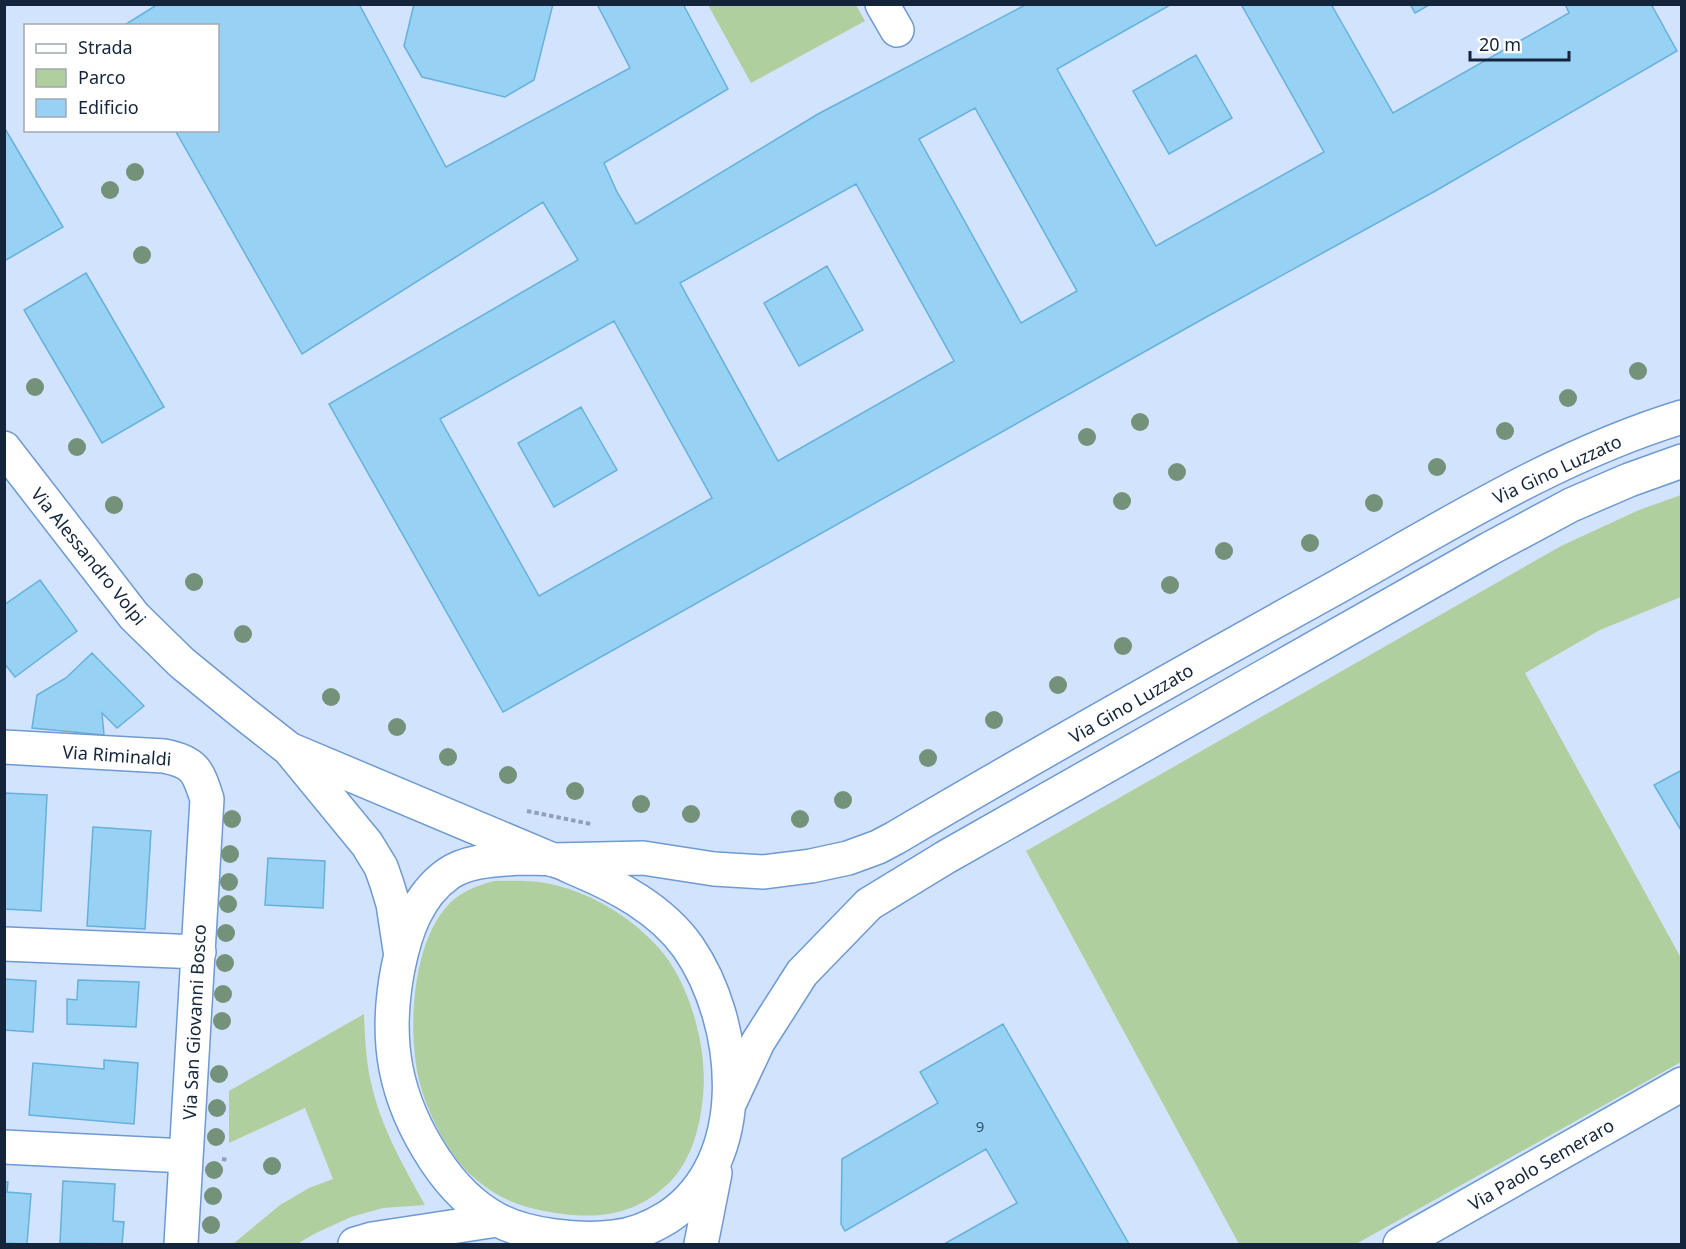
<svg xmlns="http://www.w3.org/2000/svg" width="1686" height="1249" viewBox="0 0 1686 1249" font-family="'Noto Sans',sans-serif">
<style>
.green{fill:#afcf9f}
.building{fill:#97d2f5;stroke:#66b0db;stroke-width:1.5;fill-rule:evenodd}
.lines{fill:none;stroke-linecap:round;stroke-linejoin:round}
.street-casing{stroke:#6e99d2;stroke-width:36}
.secondary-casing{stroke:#6e99d2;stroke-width:36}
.path{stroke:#8fa1b9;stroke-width:4;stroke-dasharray:4.5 3;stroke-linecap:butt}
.street{stroke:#fff;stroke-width:33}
.secondary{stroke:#fff;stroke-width:33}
.tree{fill:#74917a}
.labels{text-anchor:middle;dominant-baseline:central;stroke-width:4.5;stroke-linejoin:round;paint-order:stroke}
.number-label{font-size:15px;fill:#35506a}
.street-label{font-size:18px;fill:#14253b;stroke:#fff}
</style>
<rect width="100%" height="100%" fill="#d2e4fd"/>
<!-- green -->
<path class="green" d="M708,5H856L865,21L751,83Z
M1681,495V597L1600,630L1525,673L1681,958V1062L1356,1244H1239L1026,851L1561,546L1639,510Z
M494,881C511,881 528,880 545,883C586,890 629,915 657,946C690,981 708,1049 703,1096C700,1127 692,1160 669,1183C637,1213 605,1219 563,1214C526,1209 500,1201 472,1176C448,1155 426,1110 419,1080C407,1030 412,941 450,903C462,891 479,885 494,881Z
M364,1014C365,1039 366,1063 372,1087C382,1129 404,1167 425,1205L383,1208L351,1217L316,1233L297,1244H233L280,1205L309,1188L333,1179L305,1108L229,1143V1091Z"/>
<!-- building -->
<path class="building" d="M158,4H359L446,167L630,68L597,4H683L728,89L604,163L617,192L636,224L818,114L1027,4H1172L1057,69L1156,246L1324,152L1241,4H1331L1393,113L1569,13L1565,4H1651L1677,51L1437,190L1201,320L503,712L329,404L578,260L543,202L302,354L175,130H218V26H123ZM975,108L1077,291L1021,323L919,139ZM856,184L954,361L778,461L680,283ZM614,321L712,498L539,596L440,419Z
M414,4H553L534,80L505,97L422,77L404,46Z
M1410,4H1431L1415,13Z
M1196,55L1232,118L1169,154L1133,91Z
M4,127L63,227L6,260L4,258Z
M827,266L863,330L799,366L764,303Z
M86,273L164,407L102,443L24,310Z
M581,407L617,470L554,507L518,443Z
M40,580L77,631L15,677L4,663V605Z
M92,653L144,706L117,728L102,713L104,735L32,728L37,695L66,678Z
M1682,770V832L1654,785Z
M4,793L47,795L41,911L4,909Z
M93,827L151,831L145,929L87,926Z
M268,858L325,861L323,908L265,905Z
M4,979L36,981L33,1032L4,1030Z
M78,980L139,982L136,1027L67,1024V999L77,1000Z
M1003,1024L1129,1244H944L1017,1203L986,1149L845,1231L841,1224L842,1159L938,1103L920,1072Z
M104,1060L138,1063L134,1124L29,1115L33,1063L104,1069Z
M63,1181L115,1184L113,1221L124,1222L122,1244L60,1243Z
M4,1182H8L7,1192L31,1194L27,1244L4,1243Z"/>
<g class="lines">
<defs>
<path id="street" d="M882,4L897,30
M4,747L164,756C195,762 198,771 207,799L181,1244
M4,944L199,952
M4,1147L186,1156
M1400,1244L1682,1084"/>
<path id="secondary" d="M4,448L134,616L182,663L242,712L289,749L367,844L381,867L387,884L393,904L400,950
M289,749L553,860L643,858L714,869L764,872L811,866L848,858L878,847L895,838C1041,752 1189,669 1337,587C1449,524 1558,455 1682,417
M520,858C531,859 544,857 554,860C562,862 569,866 576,869C617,886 661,909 688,947C740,1022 753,1161 668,1217C652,1227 633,1235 614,1237C580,1241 527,1236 496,1219C470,1205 451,1184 435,1160C394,1098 384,1040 398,968C405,933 417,896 448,874C468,860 496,860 520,858Z
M729,1104L758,1042L802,973L869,904L946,857L1489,549L1571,505L1629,480L1682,461
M355,1244L372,1239L497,1220
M701,1244L715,1173"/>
</defs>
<!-- street casing -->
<use href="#street" class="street-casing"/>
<!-- secondary casing -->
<use href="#secondary" class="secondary-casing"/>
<!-- path -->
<path class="path" d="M527,811L591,824
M222,1159L229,1160"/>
<!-- street -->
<use href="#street" class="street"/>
<!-- secondary -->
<use href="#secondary" class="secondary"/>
</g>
<!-- trees -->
<g class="tree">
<circle cx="135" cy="172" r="9"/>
<circle cx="110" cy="190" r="9"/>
<circle cx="142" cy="255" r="9"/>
<circle cx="1638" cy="371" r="9"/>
<circle cx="35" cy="387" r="9"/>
<circle cx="1568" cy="398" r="9"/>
<circle cx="1140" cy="422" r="9"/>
<circle cx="1505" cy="431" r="9"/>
<circle cx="1087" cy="437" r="9"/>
<circle cx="77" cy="447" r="9"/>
<circle cx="1437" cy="467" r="9"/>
<circle cx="1177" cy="472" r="9"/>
<circle cx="1122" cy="501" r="9"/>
<circle cx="1374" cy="503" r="9"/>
<circle cx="114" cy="505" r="9"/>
<circle cx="1310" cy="543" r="9"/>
<circle cx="1224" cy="551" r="9"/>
<circle cx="194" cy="582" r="9"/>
<circle cx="1170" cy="585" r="9"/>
<circle cx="243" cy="634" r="9"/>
<circle cx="1123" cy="646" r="9"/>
<circle cx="1058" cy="685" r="9"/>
<circle cx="331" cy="697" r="9"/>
<circle cx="994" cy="720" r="9"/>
<circle cx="397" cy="727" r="9"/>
<circle cx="448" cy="757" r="9"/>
<circle cx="928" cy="758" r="9"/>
<circle cx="508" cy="775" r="9"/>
<circle cx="575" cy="791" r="9"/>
<circle cx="843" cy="800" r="9"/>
<circle cx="641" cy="804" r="9"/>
<circle cx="691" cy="814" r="9"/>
<circle cx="232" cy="819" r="9"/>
<circle cx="800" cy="819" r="9"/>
<circle cx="230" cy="854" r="9"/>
<circle cx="229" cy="882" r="9"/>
<circle cx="228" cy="904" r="9"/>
<circle cx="226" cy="933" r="9"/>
<circle cx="225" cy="963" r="9"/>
<circle cx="223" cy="994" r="9"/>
<circle cx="222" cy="1021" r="9"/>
<circle cx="219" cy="1074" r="9"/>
<circle cx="217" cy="1108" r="9"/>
<circle cx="216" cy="1137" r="9"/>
<circle cx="272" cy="1166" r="9"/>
<circle cx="214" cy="1170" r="9"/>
<circle cx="213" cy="1196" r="9"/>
<circle cx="211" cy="1225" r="9"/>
</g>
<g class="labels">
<!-- number labels -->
<g class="number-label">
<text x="980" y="1126">9</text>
</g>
<!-- street labels -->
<g class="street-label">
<text transform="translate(1557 469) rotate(-25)">Via Gino Luzzato</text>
<text transform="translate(89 556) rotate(51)">Via Alessandro Volpi</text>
<text transform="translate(1131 703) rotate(-30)">Via Gino Luzzato</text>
<text transform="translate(117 755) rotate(4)">Via Riminaldi</text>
<text transform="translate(194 1022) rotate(-87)">Via San Giovanni Bosco</text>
<text transform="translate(1541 1164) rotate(-30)">Via Paolo Semeraro</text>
</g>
</g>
<!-- border -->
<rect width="1686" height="1249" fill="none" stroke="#14253b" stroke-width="12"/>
<!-- legend -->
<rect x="24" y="24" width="195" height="108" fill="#ffffff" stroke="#a1a8b1" stroke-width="1.5"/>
<rect x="36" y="44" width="30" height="9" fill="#ffffff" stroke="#a1a8b1" stroke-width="1.5"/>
<text x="78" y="54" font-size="18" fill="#14253b">Strada</text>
<rect x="36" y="69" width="30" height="18" fill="#afcf9f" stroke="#a1a8b1" stroke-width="1.5"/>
<text x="78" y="84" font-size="18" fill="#14253b">Parco</text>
<rect x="36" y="99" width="30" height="18" fill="#97d2f5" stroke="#a1a8b1" stroke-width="1.5"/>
<text x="78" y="114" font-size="18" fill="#14253b">Edificio</text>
<!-- scale -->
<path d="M1470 51v9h99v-9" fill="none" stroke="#14253b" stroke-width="3"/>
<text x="1479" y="51" font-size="18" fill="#14253b" stroke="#ffffff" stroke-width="4.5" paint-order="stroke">20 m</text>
</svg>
